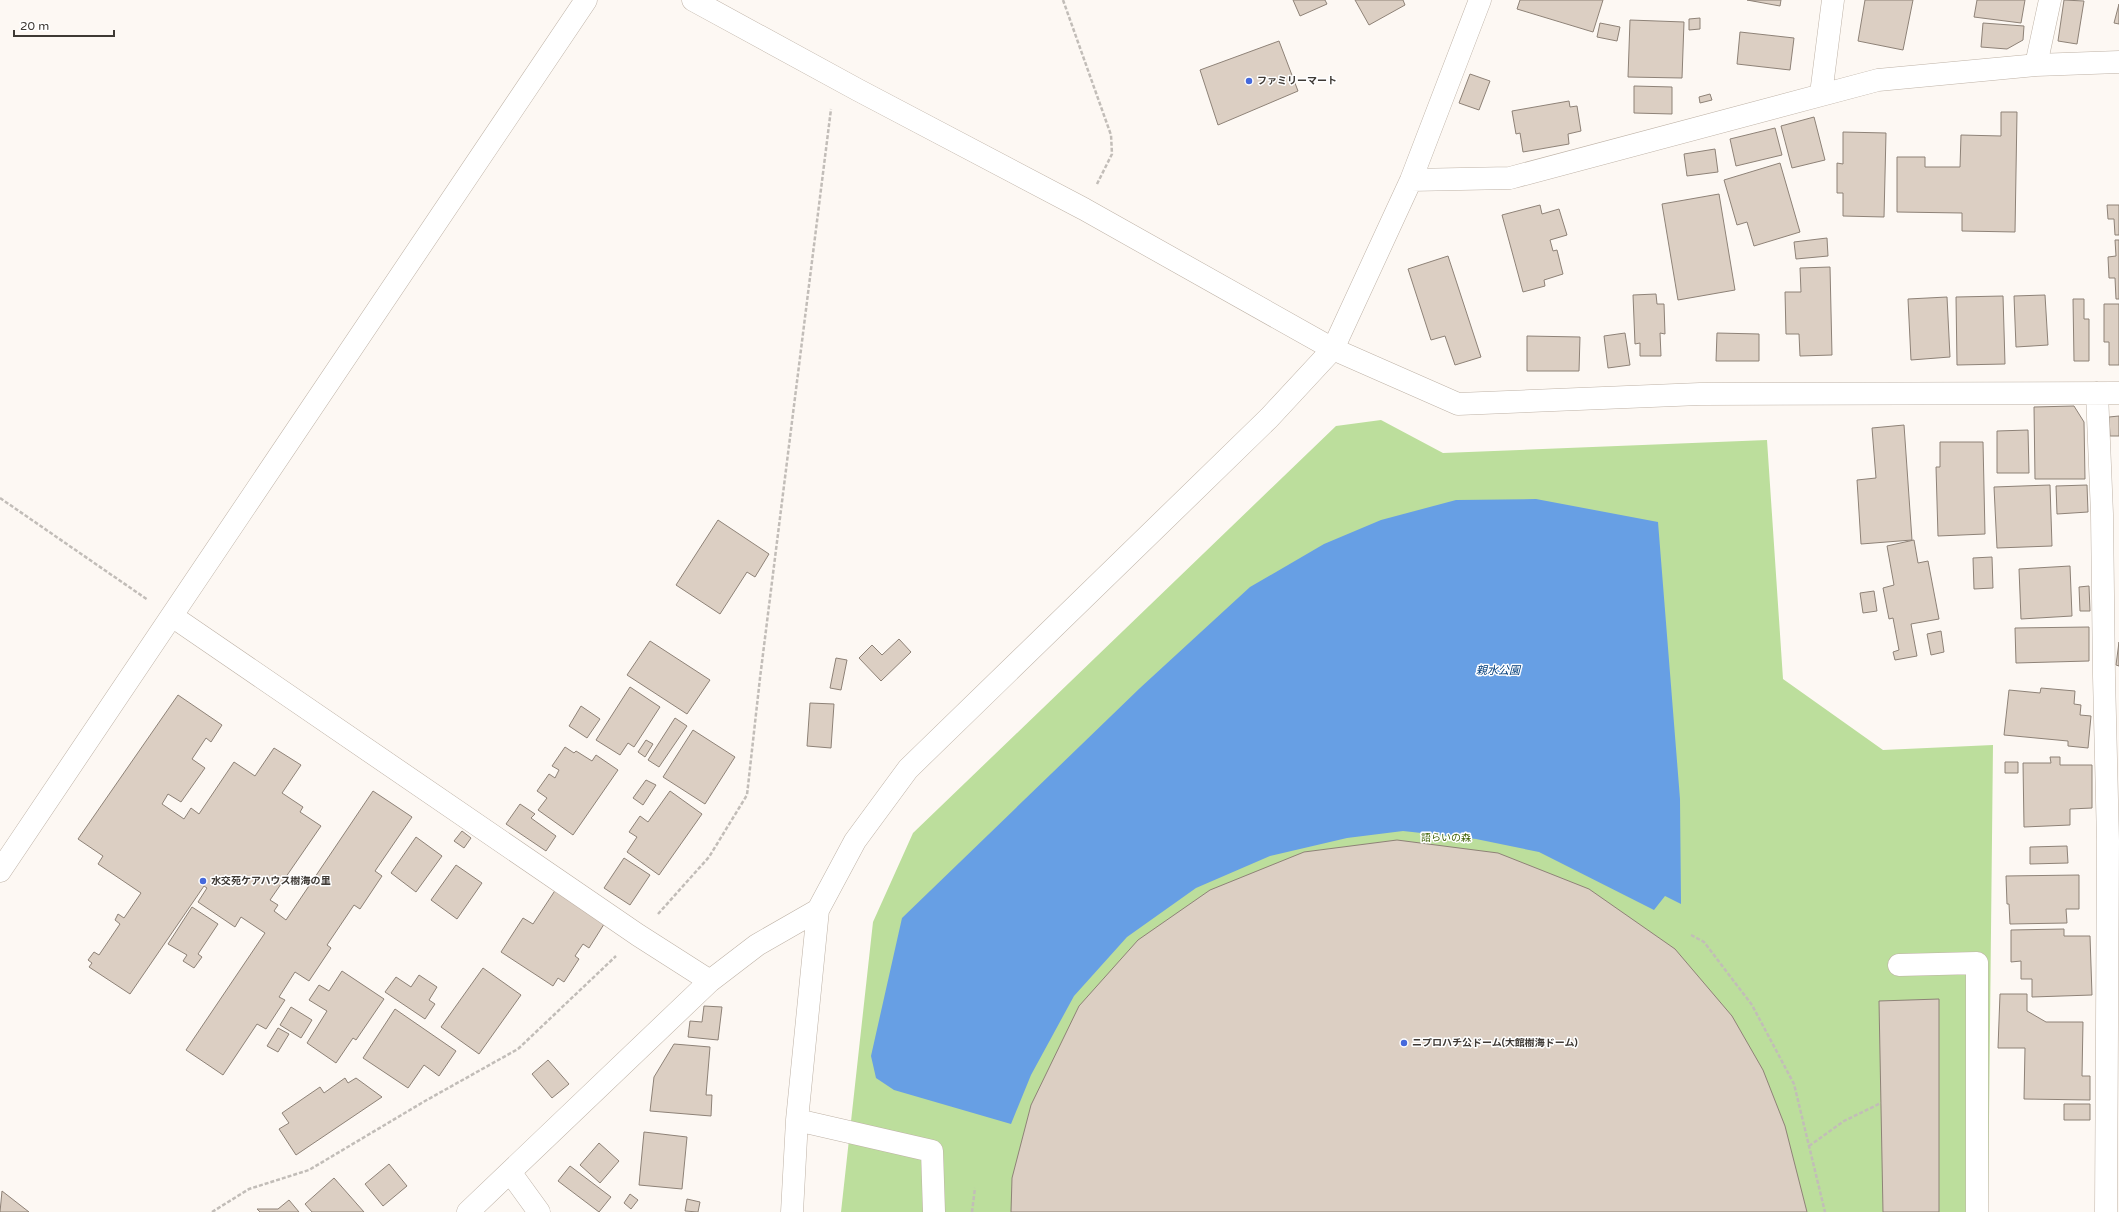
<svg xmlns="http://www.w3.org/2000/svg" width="2119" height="1212" viewBox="0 0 2119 1212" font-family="'Varela Round','Noto Sans JP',sans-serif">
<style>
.green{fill:#bcde9c}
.water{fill:#679fe4}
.building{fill:#dccfc3;stroke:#8e8277}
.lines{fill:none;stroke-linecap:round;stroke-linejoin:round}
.minor-casing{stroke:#beb2a6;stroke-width:23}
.path{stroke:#c2bdb8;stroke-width:2.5;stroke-dasharray:4 2;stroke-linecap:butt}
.minor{stroke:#fff;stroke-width:22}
.poi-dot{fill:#4569dc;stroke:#fff;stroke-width:1.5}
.labels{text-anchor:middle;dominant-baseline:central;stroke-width:3;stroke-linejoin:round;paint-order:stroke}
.poi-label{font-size:10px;font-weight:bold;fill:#3e3934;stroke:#fff;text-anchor:start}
.park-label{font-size:10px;fill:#3c5f02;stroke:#fff}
.water-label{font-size:11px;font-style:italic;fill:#003d7b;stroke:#fff}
</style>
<rect width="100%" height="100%" fill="#fdf8f3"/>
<!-- green -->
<path class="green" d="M1381,420L1443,453L1767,440L1783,679L1883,750L1993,745L1988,1212H841L873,922L913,833L1336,426Z"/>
<!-- water -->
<path class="water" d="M1536,499L1658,522L1680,799L1681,904L1665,896L1654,910L1539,852L1476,839L1403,831L1347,838L1270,856L1196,888L1127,937L1074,996L1031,1075L1011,1124L894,1090L876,1078L871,1056L902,918L1140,688L1250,587L1324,544L1381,520L1456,500Z"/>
<!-- building -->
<path class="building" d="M1293,0H1325L1327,4L1300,16Z
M1355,0H1403L1405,5L1369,25Z
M1520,0H1603L1593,32L1517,9Z
M1747,0H1781L1780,6Z
M1865,0H1913L1903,50L1858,41Z
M1977,0H2025L2021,23L1974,17Z
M2064,0L2084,1L2077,44L2058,41Z
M2119,4V24L2114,23Z
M1700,18V29L1689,30V19Z
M1630,20L1684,22L1682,78L1628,77Z
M1600,23L1620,27L1617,41L1597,37Z
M1983,23L2024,26L2023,40L2007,49L1981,47Z
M1740,32L1794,38L1790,70L1737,64Z
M1279,41L1298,91L1218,125L1200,70Z
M1470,74L1490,81L1479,110L1459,103Z
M1634,86L1672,87V114L1634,113Z
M1710,94L1712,100L1700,103L1699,97Z
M1569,101L1570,107L1577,106L1581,131L1568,134L1569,144L1523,152L1520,133L1516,134L1512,111Z
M2001,112H2017L2015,232L1962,231V213L1897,212V157H1925V167H1960L1961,135L2001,136Z
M1814,117L1825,160L1792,168L1781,126Z
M1775,128L1782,155L1736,166L1730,139Z
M1843,132L1886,133L1884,217L1843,216V193H1837V163L1843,164Z
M1715,149L1718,172L1687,176L1684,154Z
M1780,163L1800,232L1754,246L1747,222L1737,225L1724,180Z
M1719,194L1735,290L1678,300L1662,204Z
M1540,205L1542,214L1559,209L1567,235L1550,240L1553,251L1557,250L1563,274L1544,280L1545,286L1523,292L1502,215Z
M2107,205H2119V235H2115L2114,219H2108Z
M1827,238L1828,256L1796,259L1794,242Z
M2115,240H2119V299H2116L2115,278H2109L2108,257L2116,256Z
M1448,256L1481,357L1455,365L1445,336L1431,340L1408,269Z
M1830,267L1832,355L1800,356L1799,334H1786L1785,292H1801L1800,268Z
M1656,294L1657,304H1664L1665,334L1660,333L1661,356H1640V343L1635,344L1633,295Z
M2045,295L2048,345L2016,347L2014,296Z
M2003,296L2005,364L1957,365L1956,297Z
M1947,297L1950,357L1911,360L1908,299Z
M2073,299H2084V319H2089V361H2074Z
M2104,304H2119V365H2109V342H2104Z
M1625,333L1630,365L1608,368L1604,336Z
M1717,333L1759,334V361H1716Z
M1527,336L1580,337L1579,371H1527Z
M2074,406L2084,422L2085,479H2035L2034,407Z
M2119,416V436H2110L2109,417Z
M1904,425L1912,540L1861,544L1857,480L1876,478L1872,428Z
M2028,430L2029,473H1997V431Z
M1940,442H1983L1985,534L1938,536L1936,467H1940Z
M2050,485L2052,546L1997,548L1994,487Z
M2087,485L2088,512L2057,514L2056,486Z
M718,520L769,554L755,577L747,572L720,614L676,585Z
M1914,540L1918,563L1928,561L1939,619L1911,624L1917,656L1895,660L1893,652L1899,650L1893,618L1889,619L1883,588L1894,585L1887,546Z
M1992,557L1993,588L1974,589L1973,558Z
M2070,566L2072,616L2021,619L2019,569Z
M2089,586L2090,611H2080L2079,587Z
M1874,591L1877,611L1863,613L1860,593Z
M2089,627V661L2016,663L2015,628Z
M1941,631L1944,652L1931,655L1927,634Z
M899,639L911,652L881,681L859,658L872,645L882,655Z
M650,641L710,680L687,714L627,675Z
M2119,642V666L2116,665Z
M836,658L847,660L841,690L830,688Z
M630,687L660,707L634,747L628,743L620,755L596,740Z
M2041,688L2075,691L2074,704L2081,705L2080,715L2091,716L2088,748L2068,746V741L2004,735L2009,690L2040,693Z
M178,695L222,725L211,742L206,738L192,759L205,768L181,802L168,794L162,804L184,819L191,808L199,814L234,762L255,776L274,748L301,765L282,793L303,807L300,812L321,826L270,900L278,905L274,911L286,920L373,791L412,817L375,871L382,876L360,909L354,905L327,945L331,948L309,981L295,972L279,997L285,1000L266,1029L257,1024L223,1075L186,1050L265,933L241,917L235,927L198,902L207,888L204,886L130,994L89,967L92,963L88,960L94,952L99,955L120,924L115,920L118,914L124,918L141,893L98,864L103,856L78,839Z
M810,703L834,704L831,748L807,746Z
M581,706L600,719L587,738L569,726Z
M675,718L687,726L659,767L648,760Z
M693,730L735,757L705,804L663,777Z
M646,740L653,744L645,757L638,752Z
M565,747L574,753L576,751L592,761L596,755L618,770L573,835L538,810L547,798L537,791L549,774L555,778L559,770L552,766Z
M2050,757H2060V765H2092V808L2070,809V825L2024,827L2023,763H2051Z
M2005,762H2018V773H2005Z
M646,780L656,785L643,805L633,798Z
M670,791L702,814L659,875L627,852L637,837L629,832L640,816L648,822Z
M520,804L535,814L531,818L556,836L546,851L506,824Z
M462,831L471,838L464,848L454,841Z
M416,837L442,856L416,892L391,873Z
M1397,840L1498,853L1589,889L1675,949L1732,1016L1763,1070L1785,1126L1807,1212H1011L1012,1178L1031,1105L1079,1006L1138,940L1210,890L1304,852Z
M2067,846L2068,863L2030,864V847Z
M624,858L650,875L630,905L604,888Z
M456,865L482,883L457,919L431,900Z
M2079,875V909H2066L2067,923L2010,924L2009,904H2007L2006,876Z
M556,889L606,921L589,948L583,944L575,956L579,959L564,982L558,978L553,986L501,952L523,918L533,924Z
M192,907L218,924L198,954L202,957L194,968L183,961L187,955L168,944Z
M2064,929V936H2090L2092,995L2032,997V979H2021V961L2011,962V930Z
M483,968L521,995L479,1054L441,1027Z
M342,971L384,999L356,1040L353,1038L336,1063L307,1043L327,1011L309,1000L319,985L329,991Z
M419,975L437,987L429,1000L435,1004L425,1019L385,992L396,977L411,987Z
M2000,994H2027V1011L2046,1022H2083L2082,1076H2090V1100L2024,1099L2025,1048H1998Z
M1939,999V1212H1883L1879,1001Z
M704,1006L722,1007L718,1040L688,1037L690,1021L702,1022Z
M291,1007L312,1020L301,1038L280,1025Z
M395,1009L456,1051L439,1076L424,1065L408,1088L363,1058Z
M278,1028L289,1034L278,1052L267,1046Z
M674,1044L710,1047L706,1095H712L711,1116L650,1111L654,1077Z
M548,1060L569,1084L552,1098L532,1074Z
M345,1078L348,1083L356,1078L382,1097L296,1155L279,1129L289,1123L282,1113L320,1087L324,1093Z
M2064,1104H2090V1120H2064Z
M644,1132L687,1137L682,1189L639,1185Z
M599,1143L619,1161L600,1183L580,1165Z
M389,1164L407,1186L383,1206L365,1184Z
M570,1166L611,1197L599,1212L558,1181Z
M334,1178L364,1212H312L305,1204Z
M2,1191L29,1212H0Z
M630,1194L638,1200L631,1209L624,1203Z
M687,1199L700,1202L698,1212L685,1211Z
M289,1200L299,1212H260L257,1209H278Z"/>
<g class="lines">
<defs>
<path id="minor" d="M693,0L858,90L1084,209L1333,349L1458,404L1700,394L2119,393
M2036,65L2050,0
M1821,94L1833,0
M1411,180L1510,178L1878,80L2036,65L2119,62
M2097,393L2102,514L2104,676L2108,841L2106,1212
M172,616L638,935L710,981
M0,871L586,0
M1899,965L1977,963V1212
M797,1120L932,1151L934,1212
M510,1172L539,1212
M468,1212L710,981L757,945L818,910
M792,1212L797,1120L818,910L855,841L908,769L1269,418L1333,349L1411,180L1480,0"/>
</defs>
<!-- minor casing -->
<use href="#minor" class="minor-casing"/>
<!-- path -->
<path class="path" d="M1063,0L1111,135L1112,154L1097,184
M0,498L148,600
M658,914L709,857L747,795L760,678L831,109
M1691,935L1704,942L1752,1005L1794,1084L1825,1212
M1809,1146L1844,1121L1881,1103
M212,1212L249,1189L309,1170L425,1101L518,1049L616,956
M972,1212L975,1188"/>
<!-- minor -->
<use href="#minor" class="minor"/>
</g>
<!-- markers -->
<g class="poi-dot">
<circle cx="1249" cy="81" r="4"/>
<circle cx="203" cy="881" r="4"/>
<circle cx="1404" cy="1043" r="4"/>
</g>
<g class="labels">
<!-- poi labels -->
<g class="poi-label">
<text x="1257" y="81">ファミリーマート</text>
<text x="211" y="881">水交苑ケアハウス樹海の里</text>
<text x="1412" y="1043">ニプロハチ公ドーム(大館樹海ドーム)</text>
</g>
<!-- park labels -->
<g class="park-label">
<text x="1446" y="838">語らいの森</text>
</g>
<!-- water labels -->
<g class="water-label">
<text x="1498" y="670">親水公園</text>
</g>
</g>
<!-- scale -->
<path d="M14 30v6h100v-6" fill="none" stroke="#3e3934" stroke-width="2"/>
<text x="20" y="30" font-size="12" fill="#3e3934" stroke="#ffffff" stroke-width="3" paint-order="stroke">20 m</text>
</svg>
